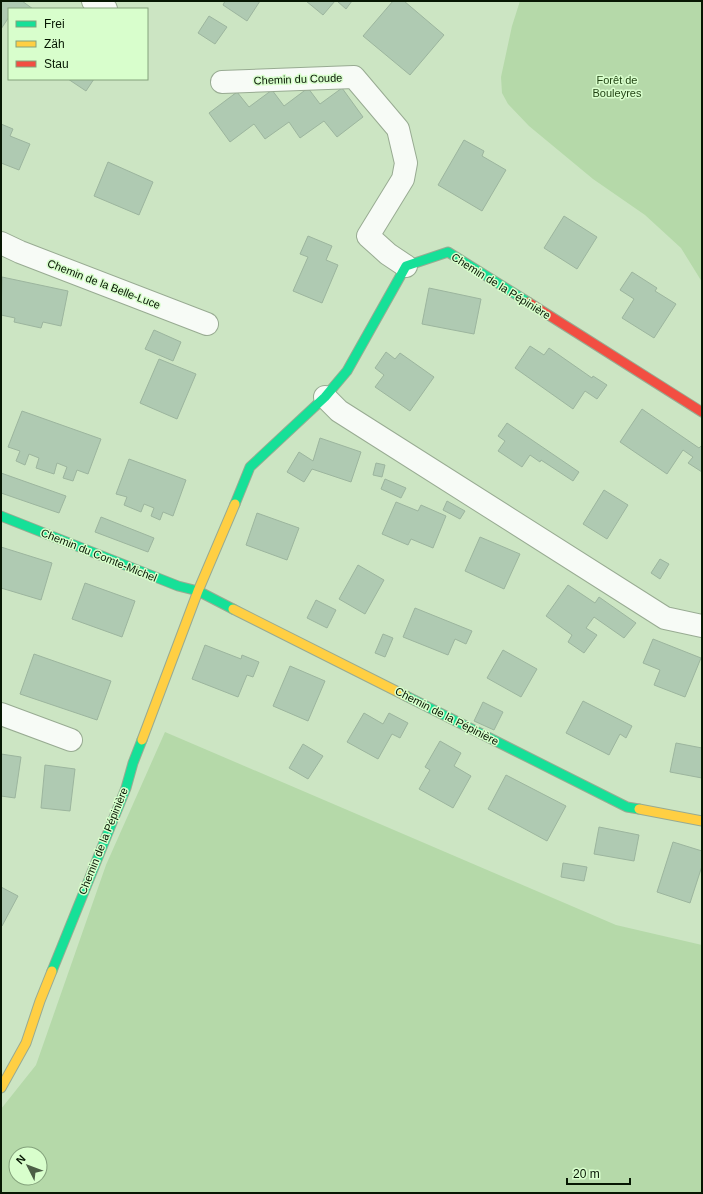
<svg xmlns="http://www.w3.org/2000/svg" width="703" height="1194" viewBox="0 0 703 1194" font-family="Arial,sans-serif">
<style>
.green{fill:#b5d9a9;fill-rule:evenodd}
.building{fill:#afcab2;stroke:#9cb59e}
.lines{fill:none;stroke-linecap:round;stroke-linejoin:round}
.street-casing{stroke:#98ab92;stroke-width:24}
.fast-casing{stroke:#98ab92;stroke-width:11}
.slow-casing{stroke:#98ab92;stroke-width:11}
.jam-casing{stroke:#98ab92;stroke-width:11}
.street{stroke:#f7fbf6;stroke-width:22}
.fast{stroke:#16e098;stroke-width:9}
.slow{stroke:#ffcf43;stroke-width:9}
.jam{stroke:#f24e42;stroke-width:9}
.labels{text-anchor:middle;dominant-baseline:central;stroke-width:3;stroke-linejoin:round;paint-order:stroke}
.street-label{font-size:11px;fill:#071703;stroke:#d8fecc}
.park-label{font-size:11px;fill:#1e3f10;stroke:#d8fecc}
</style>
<rect width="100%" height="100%" fill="#cce5c3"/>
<!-- green -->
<path class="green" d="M520,1H702V282L681,248L645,215L593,179L529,126L508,104L502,93L501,77L512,26Z
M165,732L616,925L702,945V1193H1V1109L36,1065L106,865ZM16,1154H40V1178H16Z"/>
<!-- building -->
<path class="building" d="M1,1H22L33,9H9V17L1,29Z
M225,1H260L247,21L223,5Z
M306,1H335L323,15Z
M337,1H352L346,9Z
M393,1H404L444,35L410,75L363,36Z
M209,16L227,27L215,44L198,33Z
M68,79H94L86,91Z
M308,88L320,104L342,88L363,117L337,137L324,121L300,138L289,122L265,139L254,124L230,142L209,113L237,92L249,107L272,90L284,106Z
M1,124L13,129L10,136L30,144L19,170L1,163Z
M464,140L484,151L482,156L506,170L482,211L438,185Z
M108,162L153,182L139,215L94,196Z
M564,216L597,237L577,269L544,248Z
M308,236L332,246L326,260L338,265L322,303L293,291L308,257L300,254Z
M632,272L657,288L655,291L676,304L654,338L622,318L634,299L620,290Z
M2,277L68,291L61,326L43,322L41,328L14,322L15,318L1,315Z
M429,288L481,299L474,334L422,324Z
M154,330L181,342L173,361L145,349Z
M530,346L544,355L549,348L592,378L593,376L607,385L597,399L585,391L573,409L515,368Z
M386,352L395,359L400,353L434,377L410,411L375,387L384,375L375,368Z
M159,359L196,374L177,419L140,403Z
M642,409L699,448L702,445V472L688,463L693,457L683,450L667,474L620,442Z
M22,411L101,439L88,474L77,470L73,481L63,478L67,467L57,463L54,474L36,468L39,458L29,454L25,465L16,461L20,451L8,447Z
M507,423L579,472L573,481L541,460L540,462L530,455L522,467L498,451L505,441L498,436Z
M320,438L361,452L351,482L312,469L304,482L287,472L299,452L313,461Z
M129,459L186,480L173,516L163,512L160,520L151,516L154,508L144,504L141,512L124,505L127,497L116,494Z
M376,463L385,465L382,477L373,475Z
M1,473L66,496L59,513L1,493Z
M385,479L406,488L401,498L381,489Z
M604,490L628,505L607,539L583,524Z
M447,501L465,511L460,519L443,510Z
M396,502L418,511L421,505L446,516L433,548L411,539L408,545L382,534Z
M257,513L299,528L287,560L246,545Z
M101,517L154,538L148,552L95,532Z
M480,537L520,554L504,589L465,571Z
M1,547L52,563L41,600L1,588Z
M660,559L669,564L660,579L651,573Z
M358,565L384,580L365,614L339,599Z
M85,583L135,601L122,637L72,619Z
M568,585L595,603L599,597L636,623L624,638L594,617L586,628L597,635L584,653L568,642L572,635L546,616Z
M316,600L336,610L327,628L307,618Z
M415,608L472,631L466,644L455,639L448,655L403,637Z
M383,634L393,638L385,657L375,653Z
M653,639L701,658L685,697L654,685L660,670L643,663Z
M205,645L241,659L242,655L259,662L253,677L247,675L238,697L192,679Z
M503,650L537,669L521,697L487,678Z
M34,654L111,681L97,720L20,694Z
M290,666L325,681L308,721L273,706Z
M583,701L632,726L626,738L620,734L609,755L566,733Z
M483,702L503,712L494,730L474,721Z
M364,713L383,724L389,713L408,723L400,738L392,734L378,759L347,742Z
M440,741L461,753L454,766L471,776L453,808L419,789L430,770L425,767Z
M676,743L702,748V778L670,772Z
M303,744L323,756L308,779L289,768Z
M1,754L21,757L15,798L1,796Z
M45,765L75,769L70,811L41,808Z
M506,775L566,806L547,841L488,809Z
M599,827L639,835L634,861L594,854Z
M673,842L702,851V866L690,903L657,892Z
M563,863L587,867L584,881L561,877Z
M1,887L18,896L2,926H1Z"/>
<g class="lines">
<defs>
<path id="street" d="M93,1L106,9
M222,82L354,77L398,129L406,163L403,179L368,236L388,254L406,266
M1,243L20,252L207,324
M325,397L339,411L665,618L702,626
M1,714L71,740"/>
<path id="fast" d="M235,504L250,467L325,397L347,371L406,266L448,252L528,302
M1,516L178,586L198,591L233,609
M406,696L627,807L639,809
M52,971L126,788L133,763L142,740"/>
<path id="slow" d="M233,609L406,696
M142,740L198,591L235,504
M639,809L702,821
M1,1088L26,1043L40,1001L52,971"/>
<path id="jam" d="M528,302L702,412"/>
</defs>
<!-- street casing -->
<use href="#street" class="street-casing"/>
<!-- fast casing -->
<use href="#fast" class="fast-casing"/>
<!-- slow casing -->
<use href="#slow" class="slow-casing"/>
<!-- jam casing -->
<use href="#jam" class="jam-casing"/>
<!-- street -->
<use href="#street" class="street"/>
<!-- fast -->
<use href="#fast" class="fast"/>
<!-- slow -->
<use href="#slow" class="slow"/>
<!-- jam -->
<use href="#jam" class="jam"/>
</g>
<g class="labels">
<!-- street labels -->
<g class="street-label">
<text transform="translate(298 79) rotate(-2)">Chemin du Coude</text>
<text transform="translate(104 284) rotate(21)">Chemin de la Belle-Luce</text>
<text transform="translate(501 286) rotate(32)">Chemin de la Pépinière</text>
<text transform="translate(99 555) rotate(22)">Chemin du Comte-Michel</text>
<text transform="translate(447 716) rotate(27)">Chemin de la Pépinière</text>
<text transform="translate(103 841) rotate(-68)">Chemin de la Pépinière</text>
</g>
<!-- park labels -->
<g class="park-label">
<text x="617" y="80">Forêt de<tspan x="617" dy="13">Bouleyres</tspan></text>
</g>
</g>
<!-- border -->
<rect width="703" height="1194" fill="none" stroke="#071703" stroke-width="4"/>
<!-- legend -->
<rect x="8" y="8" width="140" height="72" fill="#d8fecc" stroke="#84a27c"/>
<rect x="16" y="21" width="20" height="6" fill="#16e098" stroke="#84a27c"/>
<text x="44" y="28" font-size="12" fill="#071703">Frei</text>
<rect x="16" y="41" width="20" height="6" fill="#ffcf43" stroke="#84a27c"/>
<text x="44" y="48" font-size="12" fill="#071703">Zäh</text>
<rect x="16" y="61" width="20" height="6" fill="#f24e42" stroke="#84a27c"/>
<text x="44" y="68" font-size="12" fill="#071703">Stau</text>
<!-- north arrow -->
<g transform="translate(28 1166) rotate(312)"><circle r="19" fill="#d8fecc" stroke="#84a27c"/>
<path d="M0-3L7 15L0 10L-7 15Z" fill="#4c5f46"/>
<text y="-6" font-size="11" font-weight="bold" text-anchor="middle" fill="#071703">N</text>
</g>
<!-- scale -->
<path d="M567 1178v6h63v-6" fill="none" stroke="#071703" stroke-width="2"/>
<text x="573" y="1178" font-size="12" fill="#071703" stroke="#d8fecc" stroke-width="3" paint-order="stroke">20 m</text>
</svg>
